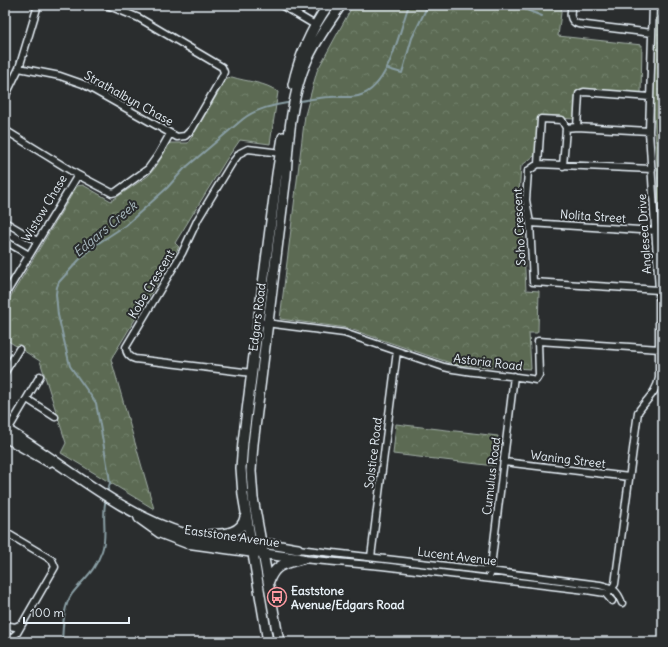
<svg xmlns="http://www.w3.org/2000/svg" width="668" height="647" viewBox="0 0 668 647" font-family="Delius,sans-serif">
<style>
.grass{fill:url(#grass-dots);stroke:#a2aea6}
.park{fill:url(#park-crowns);stroke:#a2aea6}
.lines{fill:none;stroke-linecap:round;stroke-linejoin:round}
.stream{stroke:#899ea4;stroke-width:2}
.street-casing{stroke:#e8f1f8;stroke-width:9}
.secondary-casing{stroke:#e8f1f8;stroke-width:12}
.street{stroke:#2a2d2e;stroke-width:6}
.secondary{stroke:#2a2d2e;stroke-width:9}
.labels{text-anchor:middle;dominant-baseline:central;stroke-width:4;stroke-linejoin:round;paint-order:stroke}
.street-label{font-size:12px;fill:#e8f1f8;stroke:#2a2d2e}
.poi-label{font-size:12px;font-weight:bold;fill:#e8f1f8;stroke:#2a2d2e;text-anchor:start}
.water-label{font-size:13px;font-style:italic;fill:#a9bac0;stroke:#2a2d2e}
</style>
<defs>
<pattern id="grass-dots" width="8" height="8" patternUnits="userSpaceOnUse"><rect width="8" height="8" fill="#5b6b53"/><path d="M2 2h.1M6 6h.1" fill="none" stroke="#73816c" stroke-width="1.8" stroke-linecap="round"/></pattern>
<pattern id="park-crowns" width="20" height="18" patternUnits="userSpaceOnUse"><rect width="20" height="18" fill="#5b6b53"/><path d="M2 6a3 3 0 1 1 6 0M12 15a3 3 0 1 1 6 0" fill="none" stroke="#73816c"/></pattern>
</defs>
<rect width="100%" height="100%" fill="#2a2d2e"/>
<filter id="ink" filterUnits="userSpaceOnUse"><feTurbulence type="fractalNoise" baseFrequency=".025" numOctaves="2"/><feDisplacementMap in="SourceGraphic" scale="8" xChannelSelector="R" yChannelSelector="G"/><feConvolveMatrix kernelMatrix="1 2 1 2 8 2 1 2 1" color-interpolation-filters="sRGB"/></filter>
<g filter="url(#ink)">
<!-- grass -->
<path class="grass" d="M656,5H663V275L653,94Z"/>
<!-- park -->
<path class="park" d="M353,5H562L558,36L642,45L641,94L583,90L575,119L539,117L536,156H534L521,166L519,195L523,233L526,290L539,291L538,331L537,333H529L531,369L456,365L347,328L280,319L305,115L317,71Z
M232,77C247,82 266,82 278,92L270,144L240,140L226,160L175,243L179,247L111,359L154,509L61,453L66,443L40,361L5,339V306L77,186L83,185L111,201L148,176L155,168L170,143H188L227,78Z
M396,424L498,436L495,466L393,454Z"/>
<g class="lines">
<!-- stream -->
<path class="stream" d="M514,5L542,16
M388,69L402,73L412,38L428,5
M296,102C307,100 319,97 330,97C340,96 351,99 361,95C390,85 399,31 409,5
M107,493L110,483L109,475L96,403L70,366L58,315L56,294L57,287L59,282L79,260L94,246L126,225L167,188L184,169L243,119C257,108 275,105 292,102
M62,642C63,627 63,606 72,594C85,577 94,573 102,551C108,535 101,516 106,499"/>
<defs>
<path id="street" d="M281,5L315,25
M572,5C570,13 569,21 578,24L652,33
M19,68L60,76L83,84L177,137L185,136L192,129L222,77L224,72L222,67L139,18L107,5
M5,97L19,68L38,5
M577,127L579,94L584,92L650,97
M5,130L78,175L112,193L116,192L148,169L158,155L170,134
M538,164L541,119L562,120L566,128
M563,166L566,128L577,127L649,131
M652,169L538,164L528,171L526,200L530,223L533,282L659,290
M5,222L37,241
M530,223L655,231
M5,241L29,255
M5,295L78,175
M258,322L344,333L444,367C474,374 505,374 536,380L539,375L538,341L660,349
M5,372L19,349
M252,373L135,359C129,357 126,353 126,347L182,253L198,219L232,163L240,153L248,149L281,153
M27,399L55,417
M8,430L40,376
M504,462L629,477
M5,532L52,560L55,567L17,633L9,640L5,641
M298,549L490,571L600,585C613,588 617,590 622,603
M371,557L397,351
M302,559L382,566L586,590L605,593L612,601
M490,575L514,376
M607,595L615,584L638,412C646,400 657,392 659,378V290L649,131L653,5
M5,625L15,627L22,624"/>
<path id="secondary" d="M293,85C299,56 311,30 328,5
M5,429C65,464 118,514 186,534C206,539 226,542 246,545C251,545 256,544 262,544C274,544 286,547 298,549
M5,437L49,462
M139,518L160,533L186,543L302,559
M206,535C221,534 242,535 245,517
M269,581C275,564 285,564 301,559
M268,642L243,495L241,468L243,442L277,174L283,137
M279,642L253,498L251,471L253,444L286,176C288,139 292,91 308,58C317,39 329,22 341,5"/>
</defs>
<!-- street casing -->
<use href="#street" class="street-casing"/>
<!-- secondary casing -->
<use href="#secondary" class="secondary-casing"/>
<!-- street -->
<use href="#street" class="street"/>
<!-- secondary -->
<use href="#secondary" class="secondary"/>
</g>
</g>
<!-- icons -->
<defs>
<symbol id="bus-ring" viewBox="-11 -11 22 22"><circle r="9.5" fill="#2a2d2e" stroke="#ff9aa2" stroke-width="1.5"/><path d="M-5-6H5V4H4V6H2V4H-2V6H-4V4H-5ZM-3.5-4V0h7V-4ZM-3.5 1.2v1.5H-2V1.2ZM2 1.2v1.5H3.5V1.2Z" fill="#ff9aa2"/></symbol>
</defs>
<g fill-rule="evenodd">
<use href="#bus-ring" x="266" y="586" width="22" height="22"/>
</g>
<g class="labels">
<!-- street labels -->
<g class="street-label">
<text transform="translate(129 98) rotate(29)">Strathalbyn Chase</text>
<text transform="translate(44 208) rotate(-59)">Wistow Chase</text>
<text transform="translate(593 216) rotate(4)">Nolita Street</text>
<text transform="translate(519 227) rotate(-93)">Soho Crescent</text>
<text transform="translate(644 234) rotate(-94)">Anglesea Drive</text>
<text transform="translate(151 284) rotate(-59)">Kobe Crescent</text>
<text transform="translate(257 317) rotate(-83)">Edgars Road</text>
<text transform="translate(488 362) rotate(7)">Astoria Road</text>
<text transform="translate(373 453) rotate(-83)">Solstice Road</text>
<text transform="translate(568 459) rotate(7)">Waning Street</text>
<text transform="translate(491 476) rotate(-83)">Cumulus Road</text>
<text transform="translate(232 536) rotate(8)">Eaststone Avenue</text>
<text transform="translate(457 556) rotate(7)">Lucent Avenue</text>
</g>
<!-- poi labels -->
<g class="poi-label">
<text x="291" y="590">Eaststone<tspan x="291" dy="14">Avenue/Edgars Road</tspan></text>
</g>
<!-- water labels -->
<g class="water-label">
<text transform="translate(105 229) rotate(-40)">Edgars Creek</text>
</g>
</g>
<!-- margin -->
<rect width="668" height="647" fill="none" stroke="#2a2d2e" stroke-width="20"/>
<rect x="10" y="10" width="648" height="627" fill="none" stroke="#e8f1f8" stroke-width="1.5" filter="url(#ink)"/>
<!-- scale -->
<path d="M24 617v6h105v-6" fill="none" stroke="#e8f1f8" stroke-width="2"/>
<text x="30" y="617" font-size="12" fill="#e8f1f8" stroke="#2a2d2e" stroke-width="3" paint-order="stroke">100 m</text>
</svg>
